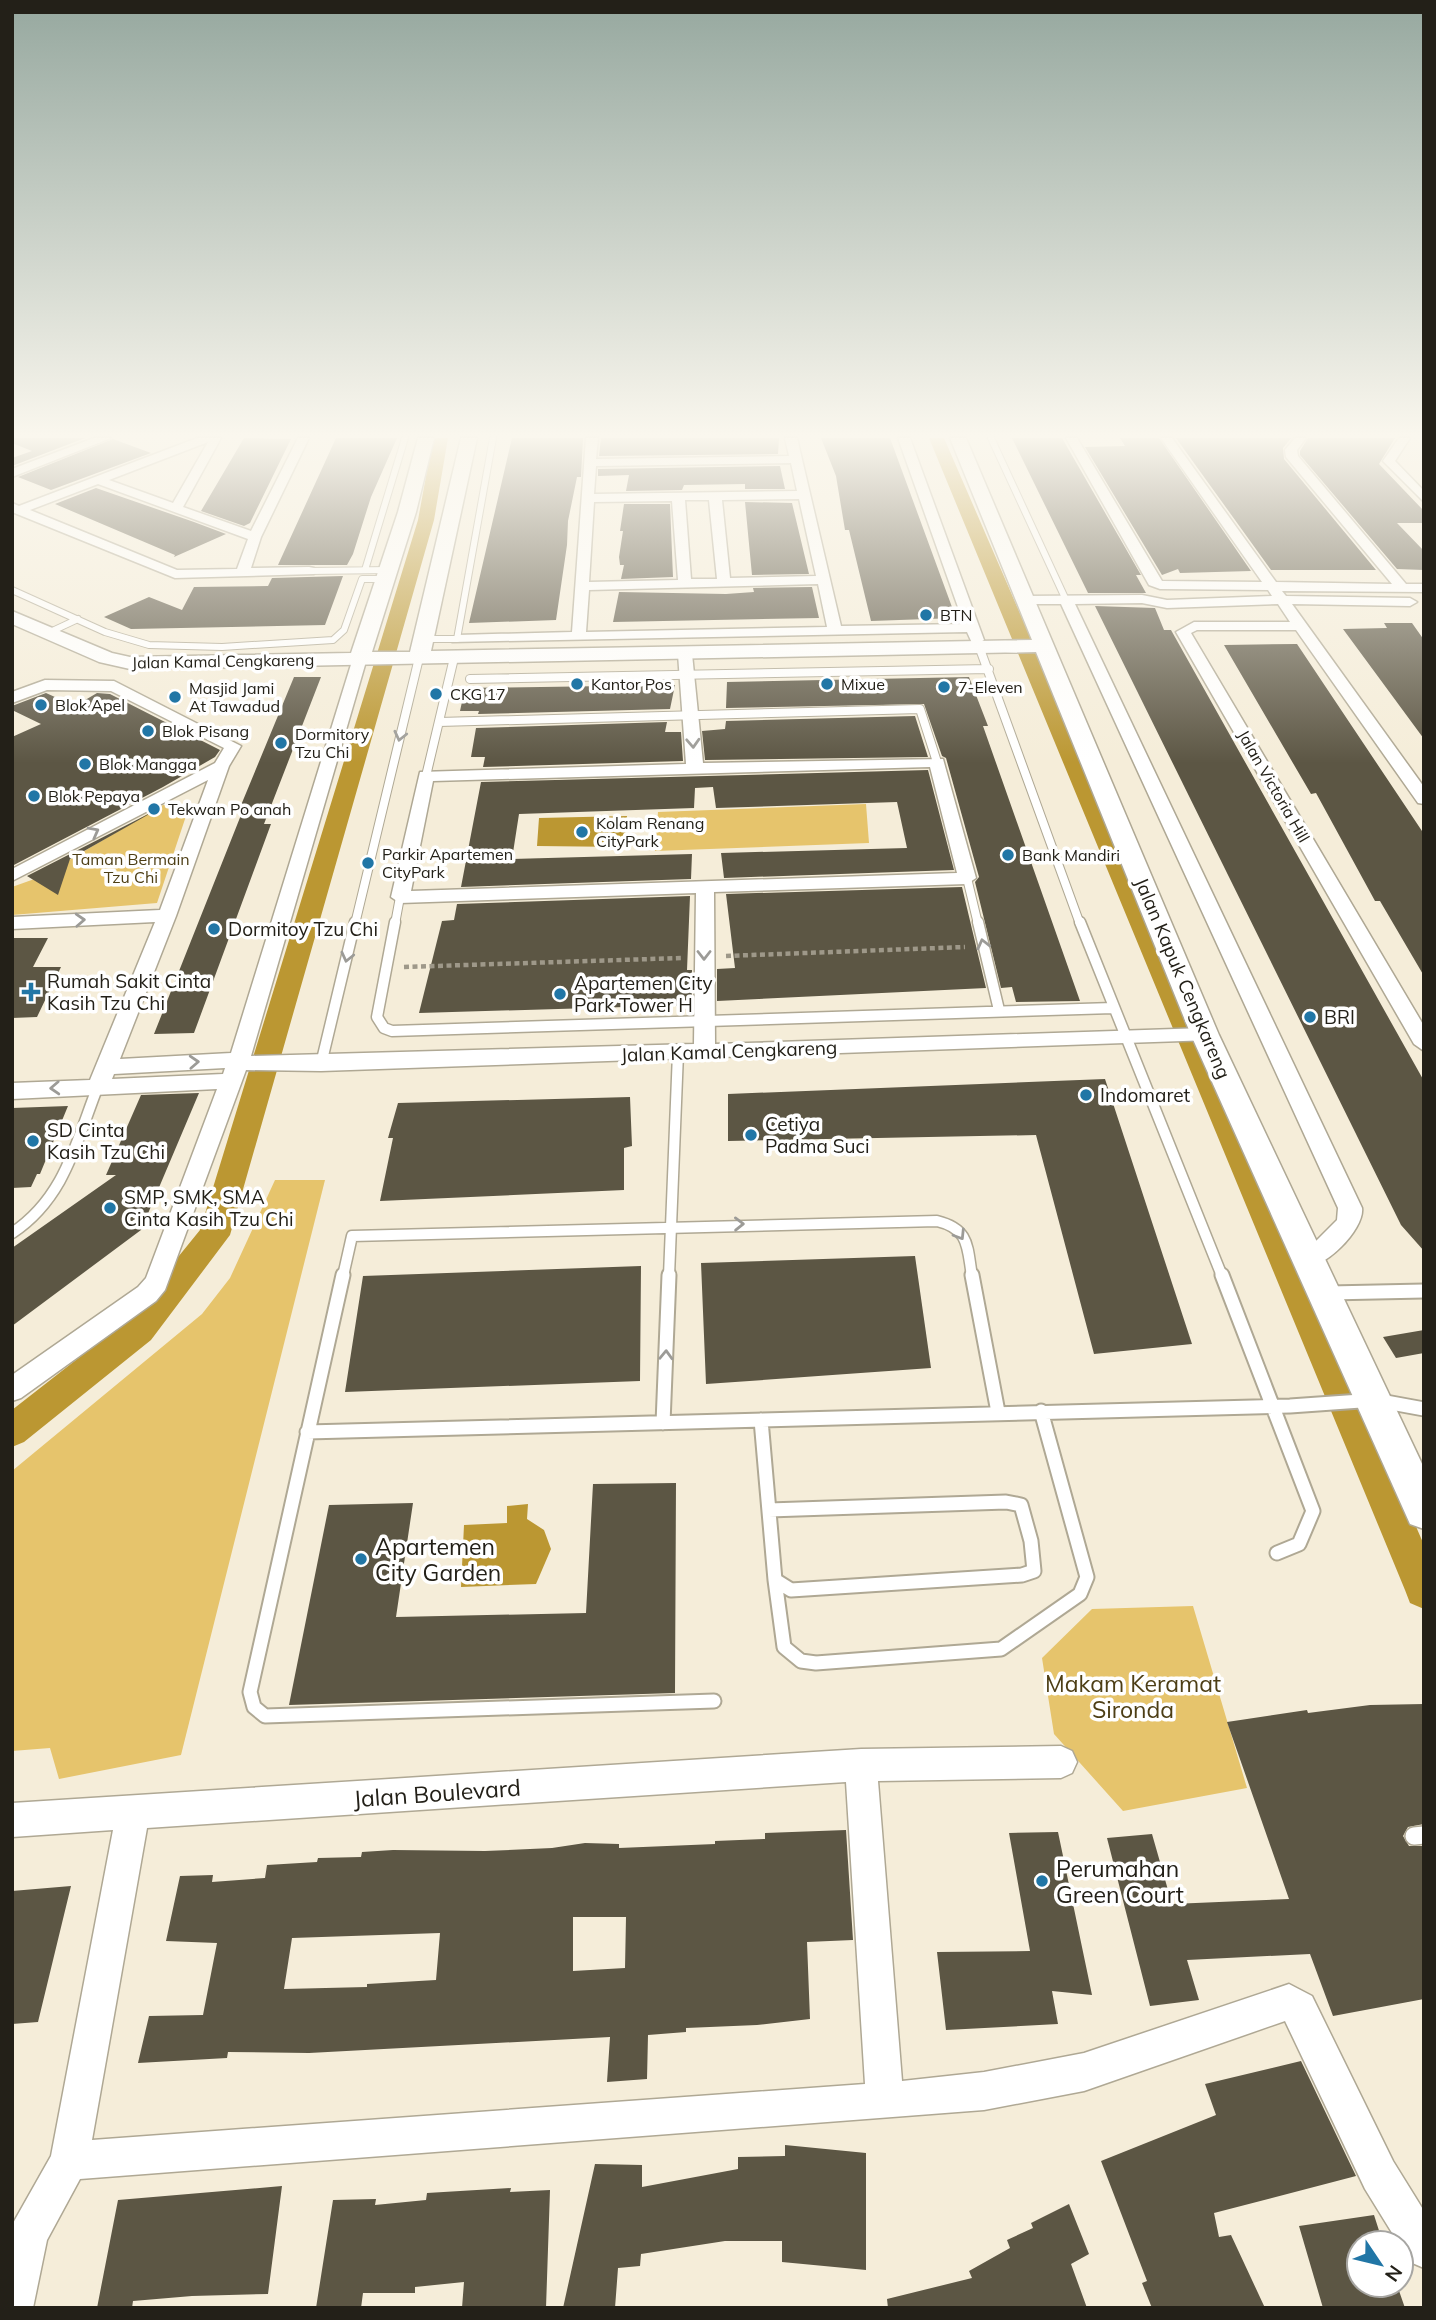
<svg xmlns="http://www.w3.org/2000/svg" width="1436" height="2320" viewBox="0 0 1436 2320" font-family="Mulish,sans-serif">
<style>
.green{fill:#e6c46c}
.water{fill:#bb9732}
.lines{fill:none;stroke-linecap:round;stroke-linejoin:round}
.canal{fill:#bb9732;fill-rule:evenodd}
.building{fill:#5c5644;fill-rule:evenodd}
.lane-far4-casing{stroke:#afa894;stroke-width:8}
.lane-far3-casing{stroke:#afa894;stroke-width:10}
.lane-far2-casing{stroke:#afa894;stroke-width:13}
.lane-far1-casing{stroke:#afa894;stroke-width:17}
.lane-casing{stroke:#afa894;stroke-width:20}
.street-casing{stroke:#afa894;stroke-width:3}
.secondary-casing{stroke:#afa894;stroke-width:3}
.path{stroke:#9e9889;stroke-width:4.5;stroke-dasharray:5 3.5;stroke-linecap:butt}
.lane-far4{stroke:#fff;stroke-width:6}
.lane-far3{stroke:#fff;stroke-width:8}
.lane-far2{stroke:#fff;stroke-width:10}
.lane-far1{stroke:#fff;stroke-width:13}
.lane{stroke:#fff;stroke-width:17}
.street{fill:#fff;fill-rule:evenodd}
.secondary{fill:#fff;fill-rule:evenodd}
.oneway{stroke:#9c9b97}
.poi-dot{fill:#2176a6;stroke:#fff;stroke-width:2.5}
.labels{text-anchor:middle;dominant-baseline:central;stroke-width:7;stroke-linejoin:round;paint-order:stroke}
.far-poi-label{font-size:16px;fill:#232018;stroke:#fff;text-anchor:start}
.far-street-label{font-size:16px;fill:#232018;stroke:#fff}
.far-park-label{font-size:16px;fill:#4d3e15;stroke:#fff}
.poi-label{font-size:19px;fill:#232018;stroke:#fff;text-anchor:start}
.street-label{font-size:19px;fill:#232018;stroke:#fff}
.near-poi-label{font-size:23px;fill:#232018;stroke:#fff;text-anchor:start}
.near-park-label{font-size:23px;fill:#4d3e15;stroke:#fff}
.near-street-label{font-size:23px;fill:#232018;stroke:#fff}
</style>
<rect width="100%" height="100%" fill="#f5edd9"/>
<!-- green -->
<path class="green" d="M866,804L869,843L655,851L658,812Z
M163,805L189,807L157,903L12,915V887L40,877Z
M275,1180H325L181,1755L59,1779L50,1748L12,1751V1471L202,1314L230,1278Z
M1193,1606L1247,1788L1123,1811L1054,1734L1042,1658L1092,1609Z"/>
<!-- water -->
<path class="water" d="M627,816L624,847L537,846L539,818Z
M528,1504L527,1519L544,1530L551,1549L536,1584L461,1587L464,1525L507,1523V1506Z"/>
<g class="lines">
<!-- canal -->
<path class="canal" d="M433,438H448L434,520L230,1235L151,1340L24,1442L12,1447V1410L127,1320L200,1230L418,520Z
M929,438H944L1424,1545V1609L1410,1603L1405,1590Z"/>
</g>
<!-- building -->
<path class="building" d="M12,438H85L12,466V458L32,451L12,443Z
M244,438L291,439L250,523L244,526L201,511Z
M336,438H397L371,497L353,554L347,565H278Z
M512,438H583L581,477H577L568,521L567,545L556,620L469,623Z
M601,438H779L778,454L599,456Z
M821,438H890L956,618L871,621L849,530H845L836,476Z
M1012,438H1062L1141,575H1136L1146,593H1088Z
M1120,438H1159L1251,571L1180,573L1178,569L1162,575L1085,447L1125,446Z
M1176,438H1291L1283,448L1284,459L1376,570H1271Z
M1308,438H1395L1379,464L1424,511V523H1397L1424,551V570L1397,569L1300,455V451Z
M113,439L151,453L51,490L18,477Z
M780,466L785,489H745V484L684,485L682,490L626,491L629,475L598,476V469Z
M96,488L194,522L226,534L174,557L175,555L55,504Z
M745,502L792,503L809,574L752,575Z
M624,504H670L673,577L621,579L624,565H620L619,557L623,531H620Z
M343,576L325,625L131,629L104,617L149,597L182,610L194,587L268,586L272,578Z
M812,587L819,618L613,622L619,592L726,594L754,592L753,588Z
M1095,606L1155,608L1164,630H1171L1424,1081V1251L1401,1225Z
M1384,623H1412L1424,640V739L1343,629L1387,628Z
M1297,644L1424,834V976L1380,901H1375L1316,793L1311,794L1224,645Z
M294,677H321L264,824H271L194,1033L154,1034L243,810H239Z
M969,677L988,726H983L1080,1001L1016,1002L1012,987L1001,988L975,882L979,877L946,758L942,756L924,704L726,708L727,682Z
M675,685L670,709L478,714L479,711H460L465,688Z
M46,693L75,706L97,693L110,694L220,750L215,757L163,787L12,866V737L41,724L12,710V706Z
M915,716L928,757L705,760L702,731L725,729L726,721Z
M667,722L665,732H681L683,761L483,767L485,757H471L476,728Z
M928,770L954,870L724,878L721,853L907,848L897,802L716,808L713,787L695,788L694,808L519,814L512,859L692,854L691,879L461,887L481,782Z
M160,808L70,859L58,895L27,876Z
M962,887L986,988L717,1001V969L735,968L726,894Z
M690,896L687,970H692V1005L419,1013L442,921L454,920L457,904Z
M12,938H48L33,967H61L37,1017L12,1018Z
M1105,1079L1192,1344L1094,1354L1036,1135L728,1141V1094Z
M199,1093L141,1230L12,1326V1248L116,1175H106L141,1095Z
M630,1097L632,1146L624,1148V1190L380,1201L393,1138H388L398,1103Z
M68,1106L40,1174H37L31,1187L12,1188V1108Z
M915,1256L931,1368L706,1384L701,1263Z
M641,1266L640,1381L345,1392L363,1276Z
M1424,1330V1353L1396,1358L1383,1337Z
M676,1483L675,1693L289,1705L329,1505L413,1503L396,1617L586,1613L593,1484Z
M1424,1704V1824L1408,1827L1403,1836L1409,1846H1424V1999L1333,2016L1310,1954L1187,1960L1199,2000L1150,2006L1107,1838L1152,1834L1172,1904L1289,1899L1227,1722L1307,1710L1308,1713L1370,1705Z
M846,1830L853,1940L807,1942L810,2019L757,2025L686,2028V2032L648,2035L647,2079L607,2082L610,2037L309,2053L228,2052L227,2058L138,2063L149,2016L203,2015L217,1943L166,1941L180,1876L213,1875L212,1882L265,1878L267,1865L317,1862L318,1858L361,1857L362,1852L393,1850L485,1851L552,1848L585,1843L619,1844V1848L715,1844V1841L765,1839V1833ZM573,1917H626L625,1968L573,1971ZM440,1933L436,1980L367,1984V1987L284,1989L292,1938Z
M1058,1832L1092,1995L1052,1991L1058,2024L946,2030L937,1952L1030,1951L1009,1833Z
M71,1886L38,2022L12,2024V1891Z
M1301,2061L1356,2176L1214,2213L1219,2237L1231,2235L1265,2308H1152L1142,2283L1147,2281L1101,2161L1216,2115L1205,2084Z
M785,2145L866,2153V2270L782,2262V2241H725L641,2254L640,2266L618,2268L615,2308H563L595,2164L642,2165V2187L738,2169V2157L785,2156Z
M282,2186L268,2294L192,2296L133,2301L132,2308H97L118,2200Z
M511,2188L510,2192L550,2190L546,2308H462L464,2282L415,2287V2293H363L361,2308H316L333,2200L376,2199L375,2205L426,2200L427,2193Z
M1069,2204L1089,2254L1071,2264L1087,2308H888L887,2299L972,2278L969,2271L1010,2248L1007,2240L1033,2228L1031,2223Z
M1374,2215L1383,2243H1359V2285H1397L1405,2308H1323L1299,2226Z"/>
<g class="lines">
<defs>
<path id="lane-far4" d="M991,438L1066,600
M365,570L405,438
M309,571L390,570
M12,590L105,632L149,645L222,647L333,640L344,630L362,579H387
M48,633L78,619
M424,639H457L493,438
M979,647L980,651"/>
<path id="lane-far3" d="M980,649L1080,924
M470,679L989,669
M439,722L920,709L937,762
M426,776L454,658
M967,878L978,924
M355,924L419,658
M395,924L400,897"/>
<path id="lane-far2" d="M395,922L377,1017L384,1028L392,1031L1113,1008
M978,922L999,1010
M1080,922L1222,1276
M321,1064L355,922
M12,1233C65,1198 76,1142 98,1086
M343,1276L352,1236L937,1221C970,1229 967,1247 972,1276
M669,1276L678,1053"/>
<path id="lane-far1" d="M343,1275L250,1692L254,1707L265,1716L714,1701
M972,1275L998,1412
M1222,1275L1313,1511L1299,1544L1277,1553
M1329,1293L1424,1291
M761,1420L775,1580L791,1590L1022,1575L1034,1571L1031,1541L1021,1505L1006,1502L769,1510
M663,1423L669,1275
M307,1432L1290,1406L1375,1400L1424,1409
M775,1580L784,1647L801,1661L816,1663L1001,1649L1080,1594L1087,1577L1041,1411"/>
<path id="lane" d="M1414,1836L1424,1835"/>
<path id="street" d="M94,438H111L12,477V469Z
M197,438H221L183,507L251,531L298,438H309L261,537L251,568L309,567L314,568V574L175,578L12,512V503L19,506ZM208,442L173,503L109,480ZM98,484L248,539L237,569L177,570L30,510Z
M586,438H598L596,459L789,456L785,438H797L841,626L964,624L898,438H910L984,640L977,644L972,643L967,632L452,642L450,639L457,635L572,632ZM791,463L797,491L594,494L596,466ZM799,499L816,576L730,578L722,500ZM685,500H709L717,579H691ZM672,501L678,580L589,582L594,502ZM818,584L827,627L586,632L589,590Z
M1066,438H1077L1162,581L1262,582L1161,438H1172L1276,582L1392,584L1286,457L1285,450L1295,438H1306L1297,450L1298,456L1406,584H1424V592L1282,591L1286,596L1410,598L1417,602L1410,606L1292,604L1424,787V804L1418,803L1296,630H1197L1191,633L1424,1026V1051L1414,1044L1176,632L1194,622H1290L1278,604L1167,608L1142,603L1075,604L1362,1208C1365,1229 1322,1273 1301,1266L1298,1259L1337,1220L1338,1208L1061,604H1027L1020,600L1027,596L1142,595L1167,600L1272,596L1268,590L1160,589L1149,585Z
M1399,438H1410L1395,461L1424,491V502L1383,461Z
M685,650L692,654L703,763L943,759L976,878L967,884L714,892L715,1044L1205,1028L1212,1030L1215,1035L1212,1040L321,1071L246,1070L165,1290L156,1301L21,1398L12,1401V1375L138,1287L146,1278L217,1089L12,1099V1083L90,1080L155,922L12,929V917L160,910L208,780L12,881V869L215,763L224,748L111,691L47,690L12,703V692L45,680L114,681L241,746L229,766L176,916L120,1059L231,1053L353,658L360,654L367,658L251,1056L694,1044L696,893L400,903L391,897L420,772L686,764L678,654ZM930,767L957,873L411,891L433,781ZM225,1068L223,1074L112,1079L114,1074Z
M1061,1746L1072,1751L1077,1762L1072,1773L1061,1778L878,1781L902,2081L984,2072L1084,2053L1289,1984L1312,1996L1393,2161L1424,2211V2268L1410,2262L1365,2189L1285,2021L1084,2091L984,2110L80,2179L47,2240L33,2308H12V2225L51,2156L113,1830L12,1837V1803L861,1749ZM846,1782L865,2084L92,2140L147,1828Z"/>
<path id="secondary" d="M418,438H434L416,512L372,652H410L461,438H477L431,651L1032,640L950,438H966L1219,1035L1424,1468V1529L1410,1524L1191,1035L1036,652L130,669L99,662L12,624V611L112,653L130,657L351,653L398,512Z"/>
</defs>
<!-- lane-far4 casing -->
<use href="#lane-far4" class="lane-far4-casing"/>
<!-- lane-far3 casing -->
<use href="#lane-far3" class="lane-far3-casing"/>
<!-- lane-far2 casing -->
<use href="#lane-far2" class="lane-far2-casing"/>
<!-- lane-far1 casing -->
<use href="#lane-far1" class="lane-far1-casing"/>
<!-- lane casing -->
<use href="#lane" class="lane-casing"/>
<!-- street casing -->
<use href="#street" class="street-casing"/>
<!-- secondary casing -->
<use href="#secondary" class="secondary-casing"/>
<!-- path -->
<path class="path" d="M726,956L965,947
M404,967L682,958"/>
<!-- lane-far4 -->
<use href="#lane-far4" class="lane-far4"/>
<!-- lane-far3 -->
<use href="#lane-far3" class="lane-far3"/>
<!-- lane-far2 -->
<use href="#lane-far2" class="lane-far2"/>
<!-- lane-far1 -->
<use href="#lane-far1" class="lane-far1"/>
<!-- lane -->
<use href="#lane" class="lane"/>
<!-- street -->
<use href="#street" class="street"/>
<!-- secondary -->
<use href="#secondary" class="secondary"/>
</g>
<!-- one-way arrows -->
<defs><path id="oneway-chevron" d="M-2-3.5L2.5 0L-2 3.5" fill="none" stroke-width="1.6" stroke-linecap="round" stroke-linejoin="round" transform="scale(1.75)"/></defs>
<g class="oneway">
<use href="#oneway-chevron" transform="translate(400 736) rotate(103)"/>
<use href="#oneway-chevron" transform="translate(693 743) rotate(87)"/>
<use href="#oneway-chevron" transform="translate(94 832) rotate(-28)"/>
<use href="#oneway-chevron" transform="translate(80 920) rotate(-3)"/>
<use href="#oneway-chevron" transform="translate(983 944) rotate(-104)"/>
<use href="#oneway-chevron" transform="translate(704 955) rotate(90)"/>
<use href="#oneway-chevron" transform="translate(347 957) rotate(103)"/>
<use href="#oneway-chevron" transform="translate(194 1062) rotate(-3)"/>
<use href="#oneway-chevron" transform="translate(55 1088) rotate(177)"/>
<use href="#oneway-chevron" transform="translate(739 1224) rotate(-1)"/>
<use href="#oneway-chevron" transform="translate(960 1235) rotate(58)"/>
<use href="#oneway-chevron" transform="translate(666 1355) rotate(-88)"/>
</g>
<!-- sky -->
<linearGradient id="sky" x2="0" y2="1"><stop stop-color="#96a89f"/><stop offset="0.57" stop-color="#faf7ee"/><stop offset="1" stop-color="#faf7ee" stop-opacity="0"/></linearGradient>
<rect width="1436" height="763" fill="url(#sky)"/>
<!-- markers -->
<g class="poi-dot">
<circle cx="926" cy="615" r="7"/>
<circle cx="577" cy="684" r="7"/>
<circle cx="827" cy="684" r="7"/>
<circle cx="944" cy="687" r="7"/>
<circle cx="436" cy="694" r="7"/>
<circle cx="175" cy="697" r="7"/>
<circle cx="41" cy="705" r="7"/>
<circle cx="148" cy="731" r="7"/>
<circle cx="281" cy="743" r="7"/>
<circle cx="85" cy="764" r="7"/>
<circle cx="34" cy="796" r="7"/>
<circle cx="154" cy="809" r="7"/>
<circle cx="582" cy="832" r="7"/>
<circle cx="1008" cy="855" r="7"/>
<circle cx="368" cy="863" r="7"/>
<circle cx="214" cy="929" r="7"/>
<path d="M27.5 981.5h7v7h7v7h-7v7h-7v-7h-7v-7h7z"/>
<circle cx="560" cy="994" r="7"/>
<circle cx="1310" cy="1017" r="7"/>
<circle cx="1086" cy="1095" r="7"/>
<circle cx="751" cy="1135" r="7"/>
<circle cx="33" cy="1141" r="7"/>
<circle cx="110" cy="1208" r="7"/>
<circle cx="361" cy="1559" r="7"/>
<circle cx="1042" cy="1881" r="7"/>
</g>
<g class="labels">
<!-- far-poi labels -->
<g class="far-poi-label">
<text x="940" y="615">BTN</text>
<text x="591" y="684">Kantor Pos</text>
<text x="841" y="684">Mixue</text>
<text x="958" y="687">7-Eleven</text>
<text x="189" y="688">Masjid Jami<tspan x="189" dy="18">At Tawadud</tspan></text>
<text x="450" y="694">CKG 17</text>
<text x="55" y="705">Blok Apel</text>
<text x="162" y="731">Blok Pisang</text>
<text x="295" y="734">Dormitory<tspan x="295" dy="18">Tzu Chi</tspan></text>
<text x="99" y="764">Blok Mangga</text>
<text x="48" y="796">Blok Pepaya</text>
<text x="168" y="809">Tekwan Po anah</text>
<text x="596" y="823">Kolam Renang<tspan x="596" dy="18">CityPark</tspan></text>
<text x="382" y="854">Parkir Apartemen<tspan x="382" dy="18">CityPark</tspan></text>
<text x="1022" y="855">Bank Mandiri</text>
</g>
<!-- far-street labels -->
<g class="far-street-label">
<text transform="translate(223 661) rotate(-1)">Jalan Kamal Cengkareng</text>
<text transform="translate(1274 786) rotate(60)">Jalan Victoria Hill</text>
</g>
<!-- far-park labels -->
<g class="far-park-label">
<text x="131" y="859">Taman Bermain<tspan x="131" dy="18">Tzu Chi</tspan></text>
</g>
<!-- poi labels -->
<g class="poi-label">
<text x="228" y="929">Dormitoy Tzu Chi</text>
<text x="47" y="981">Rumah Sakit Cinta<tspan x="47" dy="22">Kasih Tzu Chi</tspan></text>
<text x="574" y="983">Apartemen City<tspan x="574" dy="22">Park Tower H</tspan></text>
<text x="1324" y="1017">BRI</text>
<text x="1100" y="1095">Indomaret</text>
<text x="765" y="1124">Cetiya<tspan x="765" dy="22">Padma Suci</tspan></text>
<text x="47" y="1130">SD Cinta<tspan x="47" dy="22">Kasih Tzu Chi</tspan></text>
<text x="124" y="1197">SMP, SMK, SMA<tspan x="124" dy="22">Cinta Kasih Tzu Chi</tspan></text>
</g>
<!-- street labels -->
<g class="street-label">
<text transform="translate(1183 978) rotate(67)">Jalan Kapuk Cengkareng</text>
<text transform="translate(729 1051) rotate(-2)">Jalan Kamal Cengkareng</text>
</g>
<!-- near-poi labels -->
<g class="near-poi-label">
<text x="375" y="1546">Apartemen<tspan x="375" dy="26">City Garden</tspan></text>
<text x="1056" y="1868">Perumahan<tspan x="1056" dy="26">Green Court</tspan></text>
</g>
<!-- near-park labels -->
<g class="near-park-label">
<text x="1133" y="1683">Makam Keramat<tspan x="1133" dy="26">Sironda</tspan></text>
</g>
<!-- near-street labels -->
<g class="near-street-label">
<text transform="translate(437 1793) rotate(-4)">Jalan Boulevard</text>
</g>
</g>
<!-- border -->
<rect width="1436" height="2320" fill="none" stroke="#232018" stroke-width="28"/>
<!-- north arrow -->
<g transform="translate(1380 2264) rotate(125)"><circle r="33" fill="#ffffff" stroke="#a7a6a3" stroke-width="2"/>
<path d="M0-5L12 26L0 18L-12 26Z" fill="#2176a6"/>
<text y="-10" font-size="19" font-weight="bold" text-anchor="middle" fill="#232018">N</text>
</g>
</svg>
